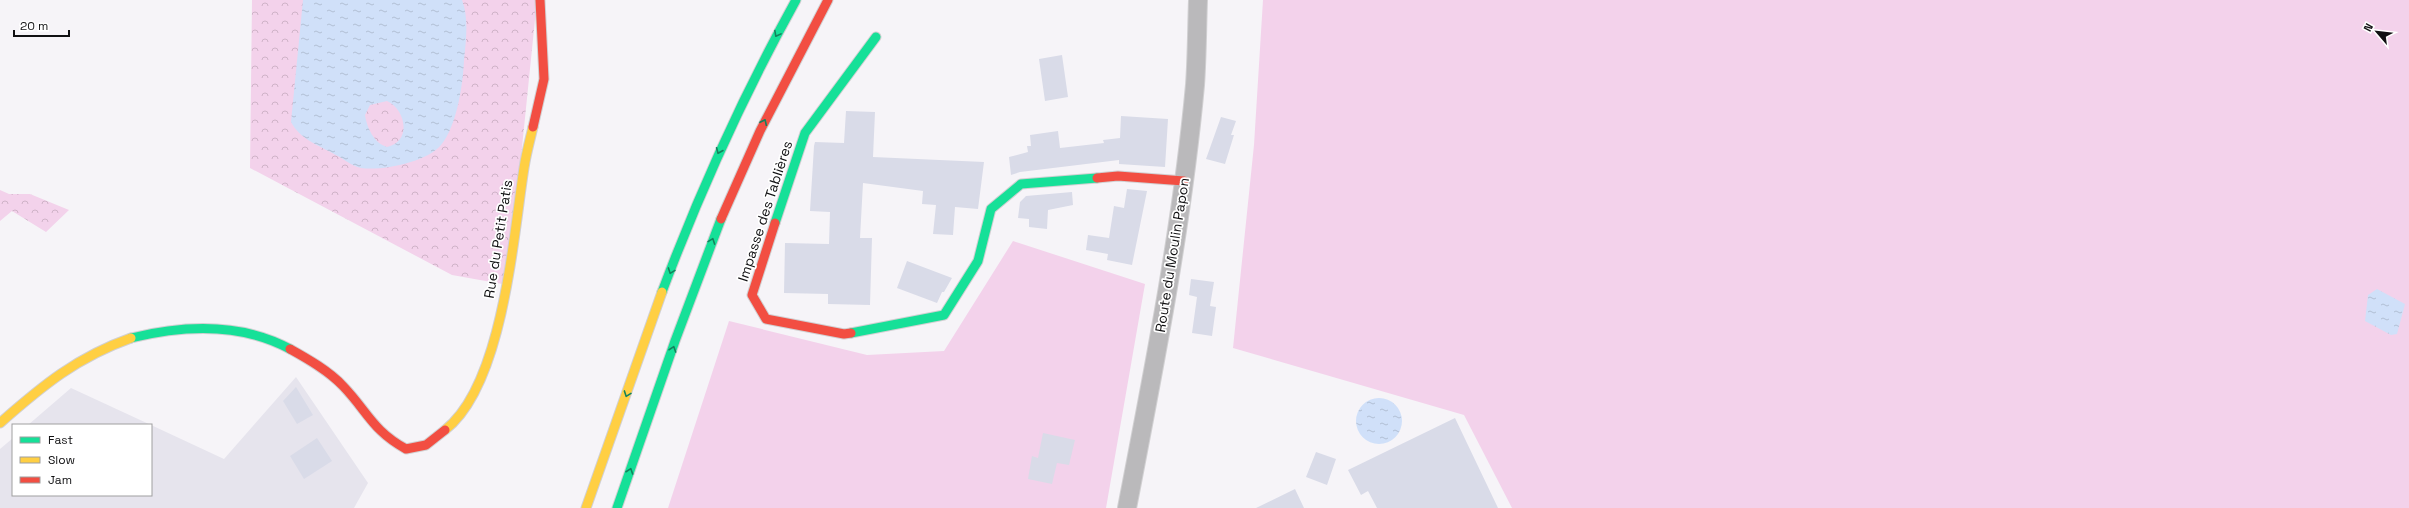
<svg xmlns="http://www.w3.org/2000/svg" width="2409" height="508" viewBox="0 0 2409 508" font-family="'Space Grotesk',sans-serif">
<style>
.built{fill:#e6e4ed}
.grass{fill:#f3d2eb}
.forest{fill:url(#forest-crowns)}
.water{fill:url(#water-ripples);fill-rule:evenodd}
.building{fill:#d9dbe8}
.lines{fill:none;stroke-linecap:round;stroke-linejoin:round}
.street-casing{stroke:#d1d0d2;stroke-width:20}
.fast-casing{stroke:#d1d0d2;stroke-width:11}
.slow-casing{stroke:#d1d0d2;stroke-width:11}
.jam-casing{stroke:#d1d0d2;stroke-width:11}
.street{stroke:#bab9bb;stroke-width:18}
.fast{stroke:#16e098;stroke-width:9}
.slow{stroke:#ffcf43;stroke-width:9}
.jam{stroke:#f24e42;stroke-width:9}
.oneway{stroke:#13825c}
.labels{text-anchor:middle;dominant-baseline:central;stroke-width:3.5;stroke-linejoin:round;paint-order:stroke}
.street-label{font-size:14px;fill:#101012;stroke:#fff}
</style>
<defs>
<pattern id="forest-crowns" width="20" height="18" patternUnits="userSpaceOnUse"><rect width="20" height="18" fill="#f3d2eb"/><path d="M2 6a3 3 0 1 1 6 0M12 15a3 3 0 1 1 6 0" fill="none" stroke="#cfb3c8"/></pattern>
<pattern id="water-ripples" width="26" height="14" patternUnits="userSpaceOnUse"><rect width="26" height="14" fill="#d0e0f9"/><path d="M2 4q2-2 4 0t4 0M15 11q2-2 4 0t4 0" fill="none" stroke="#b2bfd4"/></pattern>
</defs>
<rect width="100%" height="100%" fill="#f6f4f8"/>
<!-- built -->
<path class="built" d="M296,377L368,483L354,508H0V449L13,438V495H151V425L224,459Z
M71,388L151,425H28Z"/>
<!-- grass -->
<path class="grass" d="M1263,0H2409V508H1512L1464,415L1233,348L1254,145Z
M1013,241L1145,284L1106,508H668L729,321L867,355L944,351Z"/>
<!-- forest -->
<path class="forest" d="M252,0H537L508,285L452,275L250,168Z
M0,190L9,194H30L69,210L46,232L12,211L0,221Z"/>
<!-- water -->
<path class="water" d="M303,0H462C469,18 466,41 464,60C463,84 457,126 441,145C427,162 383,171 361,168C351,166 343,158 334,154C318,145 300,139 291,122ZM387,101C406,109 412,142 387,147C374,143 367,128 365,115L370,105Z
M2377,289L2405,304L2397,334L2391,335L2365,321L2368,295Z
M1356 421a23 23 0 1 1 46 0a23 23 0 1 1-46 0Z"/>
<!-- building -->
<path class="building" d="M1062,55L1068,97L1045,101L1039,59Z
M846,111L875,112L873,157L984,162L978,209L955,207L953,235L933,234L936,205L922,204L923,191L863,183L860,238H872L870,305L828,304V294L784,293L785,243L829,244L830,212L810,211L814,146L815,142L844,143Z
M1121,116L1168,119L1165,167L1119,164V160L1020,172L1011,175L1009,157L1028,152L1027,146H1031L1030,135L1058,131L1060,148L1104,143L1103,140L1120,138Z
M1221,117L1236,121L1231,135H1234L1225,164L1206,159Z
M1127,189L1147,191L1132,265L1107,260L1108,254L1086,250L1088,235L1109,238L1114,206L1124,208Z
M1072,192L1073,205L1048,210L1047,229L1029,227V219L1018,218L1020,202L1026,196Z
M907,261L952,278L944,292H942L937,303L897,288Z
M1191,279L1214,282L1210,306L1216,307L1212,336L1192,333L1197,297L1189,295Z
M296,387L313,415L297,424L283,401Z
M1455,418L1498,508H1377L1368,491L1361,495L1348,470Z
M1043,433L1075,440L1069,465L1057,463L1052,484L1028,479L1032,456L1038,458Z
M317,438L332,461L304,479L290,456Z
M1316,452L1336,459L1327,485L1306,477Z
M1295,489L1304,508H1256Z"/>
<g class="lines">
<defs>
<path id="street" d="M1127,508C1154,368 1182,227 1195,85C1197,57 1197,28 1198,0"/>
<path id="fast" d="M775,223L805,133L876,37
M662,292C700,191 744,94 796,0
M851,333L944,315L978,261L991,209L1021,184L1097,178
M131,338C184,325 240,322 290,349
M617,508L675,341L721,219"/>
<path id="slow" d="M0,423C42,386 77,357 131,338
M445,430C503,385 513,238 524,168C526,154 530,140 533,127
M586,508L662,292"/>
<path id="jam" d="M533,127L544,79L540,0
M1097,178L1118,176L1184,181
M721,219L760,131L828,0
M775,223L752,295L766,319L844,334L851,333
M290,349C308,359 329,371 343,386C368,412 372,430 406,449L426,445L445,430"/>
</defs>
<!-- street casing -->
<use href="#street" class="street-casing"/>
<!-- fast casing -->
<use href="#fast" class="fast-casing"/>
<!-- slow casing -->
<use href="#slow" class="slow-casing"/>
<!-- jam casing -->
<use href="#jam" class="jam-casing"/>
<!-- street -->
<use href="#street" class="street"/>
<!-- fast -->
<use href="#fast" class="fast"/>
<!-- slow -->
<use href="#slow" class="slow"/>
<!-- jam -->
<use href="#jam" class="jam"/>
</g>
<!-- one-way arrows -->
<defs><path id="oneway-chevron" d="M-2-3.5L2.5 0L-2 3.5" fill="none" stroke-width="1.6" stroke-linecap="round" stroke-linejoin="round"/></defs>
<g class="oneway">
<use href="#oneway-chevron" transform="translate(777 34) rotate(118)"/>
<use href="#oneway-chevron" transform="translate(764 122) rotate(-65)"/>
<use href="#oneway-chevron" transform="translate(719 151) rotate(113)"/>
<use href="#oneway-chevron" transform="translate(712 241) rotate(-70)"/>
<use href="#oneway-chevron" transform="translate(671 271) rotate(110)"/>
<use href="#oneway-chevron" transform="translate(673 349) rotate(-71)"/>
<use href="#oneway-chevron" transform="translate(627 394) rotate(110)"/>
<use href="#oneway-chevron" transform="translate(630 471) rotate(-71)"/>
</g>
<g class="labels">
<!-- street labels -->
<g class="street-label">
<text transform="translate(765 211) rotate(-72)">Impasse des Tablières</text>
<text transform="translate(498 239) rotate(-81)">Rue du Petit Patis</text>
<text transform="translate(1172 255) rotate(-81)">Route du Moulin Papon</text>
</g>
</g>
<!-- legend -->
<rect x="12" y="424" width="140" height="72" fill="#ffffff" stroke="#9f9fa0"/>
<rect x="20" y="437" width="20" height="6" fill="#16e098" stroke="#9f9fa0"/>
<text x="48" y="444" font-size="12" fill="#101012">Fast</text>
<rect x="20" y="457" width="20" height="6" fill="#ffcf43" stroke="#9f9fa0"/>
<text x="48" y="464" font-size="12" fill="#101012">Slow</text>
<rect x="20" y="477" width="20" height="6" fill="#f24e42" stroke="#9f9fa0"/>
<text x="48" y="484" font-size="12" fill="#101012">Jam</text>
<!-- north arrow -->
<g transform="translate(2377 32) rotate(298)" stroke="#ffffff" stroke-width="3" paint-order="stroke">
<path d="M0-3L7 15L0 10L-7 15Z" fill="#101012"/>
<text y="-6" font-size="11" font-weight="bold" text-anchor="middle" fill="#101012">N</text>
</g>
<!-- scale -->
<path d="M14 30v6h55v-6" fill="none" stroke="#101012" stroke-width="2"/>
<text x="20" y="30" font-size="12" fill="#101012" stroke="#ffffff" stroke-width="3" paint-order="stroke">20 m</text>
</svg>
